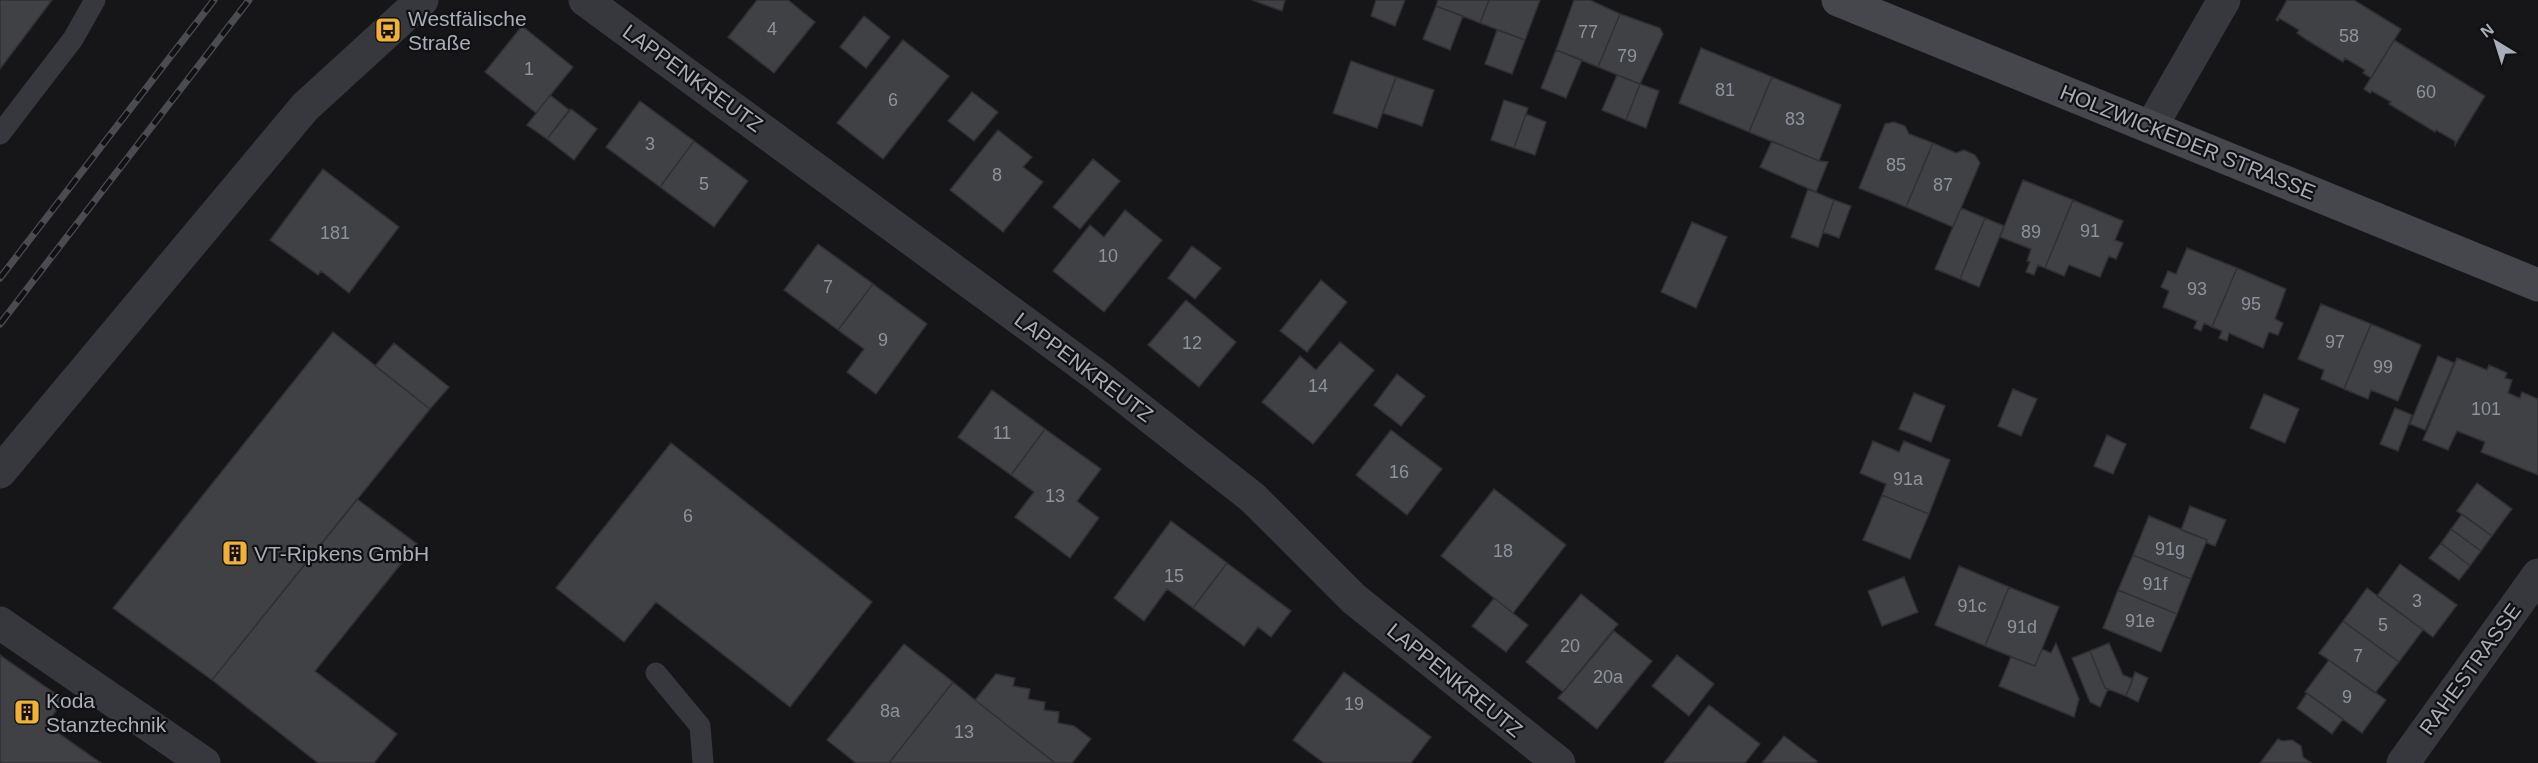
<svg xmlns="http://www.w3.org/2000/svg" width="2538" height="763" viewBox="0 0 2538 763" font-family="Helvetica,sans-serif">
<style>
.building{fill:#404145;stroke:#303034;stroke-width:1.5}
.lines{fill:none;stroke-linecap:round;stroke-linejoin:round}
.lane{stroke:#37383d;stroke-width:21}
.street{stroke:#37383d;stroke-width:33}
.secondary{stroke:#45474d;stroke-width:33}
.rail-casing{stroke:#4a4c52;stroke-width:7}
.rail{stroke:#111113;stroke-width:4.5;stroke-dasharray:14;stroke-linecap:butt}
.labels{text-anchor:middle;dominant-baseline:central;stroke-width:4.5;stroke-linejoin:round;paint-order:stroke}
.number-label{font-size:18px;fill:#8e929b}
.poi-label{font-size:21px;fill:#a8adb8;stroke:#111113;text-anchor:start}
.street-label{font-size:21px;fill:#a8adb8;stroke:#111113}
</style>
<rect width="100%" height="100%" fill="#161618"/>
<!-- building -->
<path class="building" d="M0,0H52L0,69Z
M757,0H788L815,22L774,73L728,37Z
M1252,0H1285L1282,11Z
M1376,0H1405L1395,26L1371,16Z
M1438,0H1489L1480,23L1436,6Z
M1489,0H1540L1525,40L1480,23Z
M1574,0H1590L1620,14L1598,67L1556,50Z
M2287,0H2354L2401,29L2371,78L2363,73L2365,70L2345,58L2343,62L2307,40L2297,33L2299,30L2279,18L2278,21L2276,20Z
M1436,6L1463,16L1450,50L1423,39Z
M1620,14L1660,28L1663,34L1640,84L1598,67Z
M864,16L890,37L866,68L840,47Z
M522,26L573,67L536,113L485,72Z
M1497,30L1525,40L1512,74L1485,64Z
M903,40L949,76L883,159L837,123Z
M2394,40L2485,96L2455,145V141L2436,130L2435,132L2389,104L2391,102L2372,91L2370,93L2364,89Z
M1701,48L1772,77L1749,132L1679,103Z
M1556,50L1582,60L1566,98L1541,88Z
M1351,61L1396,77L1377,128L1333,113Z
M1617,75L1640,84L1626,120L1602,110Z
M1396,77L1434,90L1422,126L1383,113Z
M1772,77L1841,105L1819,161L1749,132Z
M1640,84L1659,91L1646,128L1626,120Z
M972,92L998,112L974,141L948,121Z
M550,95L569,110L547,139L527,125Z
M1504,100L1528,108L1514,148L1491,140Z
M640,101L694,141L660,187L606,147Z
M571,109L597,129L574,160L547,139Z
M1526,114L1546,122L1535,155L1514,148Z
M1894,122L1905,126L1909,134L1933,143L1906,207L1859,188L1885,124Z
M998,130L1032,157L1023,167L1043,182L1003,232L950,190Z
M694,141L748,181L714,227L660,187Z
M1772,141L1819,161L1828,162L1816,192L1760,167Z
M1933,143L1956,153L1964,150L1975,155L1980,163L1953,227L1906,207Z
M1093,159L1120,181L1080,229L1053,207Z
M323,169L399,227L349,293L321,271L318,275L270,240Z
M2023,180L2073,200L2045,268L2038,265L2034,275L2026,272L2030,262L2027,261L2031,249L2000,237Z
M1808,189L1834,200L1818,247L1791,237Z
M1834,200L1851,206L1839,238L1823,232Z
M2073,200L2123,221L2115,240L2123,243L2116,259L2109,256L2100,277L2069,265L2064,276L2045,268Z
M1961,208L1985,218L1960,279L1935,269Z
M1125,210L1162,240L1104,312L1053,271L1090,225L1104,237Z
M1985,218L2004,226L1979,287L1960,279Z
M1692,222L1727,237L1696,308L1661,292Z
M818,244L873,284L838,330L784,290Z
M1192,246L1221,268L1195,299L1168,278Z
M2187,248L2237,268L2212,327L2204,323L2201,331L2194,328L2197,321L2163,307L2169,291L2161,287L2168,271L2176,274Z
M2237,268L2286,289L2275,319L2283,323L2278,335L2269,332L2263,348L2229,333L2227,341L2219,338L2222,331L2212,327Z
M1321,280L1347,302L1307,352L1280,331Z
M873,284L927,324L876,394L847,372L864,349L838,330Z
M1186,300L1236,342L1199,387L1148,345Z
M2321,304L2371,324L2344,389L2321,379L2324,370L2298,359Z
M2371,324L2421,345L2398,401L2371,390L2368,399L2344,389Z
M333,332L430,409L212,680L113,608Z
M1340,342L1374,370L1313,444L1262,402L1300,356L1316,370Z
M394,343L449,387L430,409L375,366Z
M2438,356L2454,363L2425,430L2410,424Z
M2457,358L2487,370L2489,365L2507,373L2505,378L2512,380L2508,393L2520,398L2522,392L2538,399V475L2481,452L2485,442L2457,431L2448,450L2423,440Z
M1397,374L1425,396L1401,426L1374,405Z
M2013,389L2037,399L2021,436L1998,426Z
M992,390L1045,429L1011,475L958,437Z
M1914,393L1945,406L1931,442L1899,429Z
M2264,394L2299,409L2285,443L2250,428Z
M2395,408L2412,415L2398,451L2380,444Z
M1045,429L1101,469L1077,501L1099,518L1070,558L1015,517L1034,492L1011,475Z
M1391,430L1442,469L1407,515L1356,475Z
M2107,435L2126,444L2113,474L2094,466Z
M1873,441L1899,452L1904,441L1950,460L1929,514L1882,495L1886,484L1860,473Z
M671,443L872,602L790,707L656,602L624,642L556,588Z
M2477,483L2512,509L2492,536L2457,511Z
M1494,489L1566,545L1513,613L1441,556Z
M1882,495L1929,514L1910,559L1863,540Z
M357,499L417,544L315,671L397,734L374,763H318L212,680Z
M2190,506L2226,520L2215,546L2207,543V540L2181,530Z
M2462,514L2492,536L2481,551L2451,529Z
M2149,516L2207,540L2191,579L2133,555Z
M1171,521L1227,563L1193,608L1167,589L1144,621L1114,598Z
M2451,529L2481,551L2470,566L2441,543Z
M2441,543L2470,566L2459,580L2429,558Z
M2133,555L2191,579L2177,614L2118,590Z
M1227,563L1291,611L1271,637L1258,627L1244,646L1193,608Z
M2400,564L2457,605L2433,637L2377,596Z
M1959,566L2009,587L1985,646L1935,625Z
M1904,577L1918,612L1882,626L1868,591Z
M2009,587L2059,607L2035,666L1985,646Z
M2367,588L2423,630L2399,662L2343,621Z
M2118,590L2177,614L2161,652L2103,628Z
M1581,594L1618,624L1563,692L1526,662Z
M1494,598L1528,625L1506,652L1472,626Z
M2343,621L2399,662L2375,693L2319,653Z
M1614,631L1652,661L1597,729L1558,698Z
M2056,643L2079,699L2074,717L1999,686L2011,657L2035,666L2042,649L2051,653Z
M2109,643L2123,675L2133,679L2126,696L2105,688L2090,651Z
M904,644L953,682L889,763H856L827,740Z
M2090,651L2105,688L2108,689L2100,707L2090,702L2072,658Z
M0,655L63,699L47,725L101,763H0Z
M1677,655L1714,684L1689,716L1652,686Z
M2329,660L2386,700L2362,733L2305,692Z
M1344,672L1431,737L1411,763H1324L1293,740Z
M2135,672L2148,678L2138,702L2126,696Z
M996,674L1015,678L1013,686L1030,689L1028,699L1045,702L1044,710L1059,712L1058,723L1074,726L1091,739L1072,763H1055L975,700Z
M953,682L975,700L1055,763H889Z
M2307,693L2343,719L2332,734L2297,708Z
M1709,705L1760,744L1745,763H1664Z
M1784,736L1817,761L1815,763H1762Z
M2278,739L2282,741L2292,740L2301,746L2303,757L2311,763H2260Z"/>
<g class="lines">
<!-- lane -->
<path class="lane" d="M0,134L73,39L95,0
M656,673L700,726L703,763"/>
<!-- street -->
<path class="street" d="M585,0L1099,377L1253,498L1354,599L1559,763
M2151,127L2224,0
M0,472L305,107L422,0
M0,623L204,763
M2403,763L2538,575"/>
<!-- secondary -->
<path class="secondary" d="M1838,0L2538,285"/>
<defs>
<path id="rail" d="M0,278L214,0
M0,324L249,0"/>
</defs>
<!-- rail casing -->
<use href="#rail" class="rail-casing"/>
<!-- rail -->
<use href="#rail" class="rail"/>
</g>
<!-- icons -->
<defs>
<symbol id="bus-square" viewBox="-11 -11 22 22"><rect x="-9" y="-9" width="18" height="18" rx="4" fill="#f2b134" stroke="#111113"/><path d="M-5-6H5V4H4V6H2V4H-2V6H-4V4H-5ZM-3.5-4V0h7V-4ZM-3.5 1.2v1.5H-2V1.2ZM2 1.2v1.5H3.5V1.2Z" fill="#111"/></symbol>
<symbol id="building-square" viewBox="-11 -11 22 22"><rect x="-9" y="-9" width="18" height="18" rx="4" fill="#f2b134" stroke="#111113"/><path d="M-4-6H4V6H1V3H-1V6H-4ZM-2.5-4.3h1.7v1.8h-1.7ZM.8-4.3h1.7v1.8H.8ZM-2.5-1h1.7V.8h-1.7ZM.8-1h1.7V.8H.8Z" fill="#111"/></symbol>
</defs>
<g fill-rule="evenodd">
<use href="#bus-square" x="373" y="15" width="30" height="30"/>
<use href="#building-square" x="220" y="538" width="30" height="30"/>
<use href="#building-square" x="12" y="697" width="30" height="30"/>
</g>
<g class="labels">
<!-- number labels -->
<g class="number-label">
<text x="772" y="29">4</text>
<text x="1588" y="32">77</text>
<text x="2349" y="36">58</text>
<text x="1627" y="56">79</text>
<text x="529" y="69">1</text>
<text x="1725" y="90">81</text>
<text x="2426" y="92">60</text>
<text x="893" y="100">6</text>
<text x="1795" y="119">83</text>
<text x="650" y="144">3</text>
<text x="1896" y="165">85</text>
<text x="997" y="175">8</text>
<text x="704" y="184">5</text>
<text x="1943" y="185">87</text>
<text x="2090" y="231">91</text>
<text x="2031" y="232">89</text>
<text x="335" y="233">181</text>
<text x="1108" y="256">10</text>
<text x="828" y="287">7</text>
<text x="2197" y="289">93</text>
<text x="2251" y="304">95</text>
<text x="883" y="340">9</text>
<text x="2335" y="342">97</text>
<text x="1192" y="343">12</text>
<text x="2383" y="367">99</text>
<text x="1318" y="386">14</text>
<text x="2486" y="409">101</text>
<text x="1002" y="433">11</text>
<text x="1399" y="472">16</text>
<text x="1908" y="479">91a</text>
<text x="1055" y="496">13</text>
<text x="688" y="516">6</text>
<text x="2170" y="549">91g</text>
<text x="1503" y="551">18</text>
<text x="1174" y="576">15</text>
<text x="2155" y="584">91f</text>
<text x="2417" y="601">3</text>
<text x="1972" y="606">91c</text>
<text x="2140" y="621">91e</text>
<text x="2383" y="625">5</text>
<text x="2022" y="627">91d</text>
<text x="1570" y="646">20</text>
<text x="2358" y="656">7</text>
<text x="1608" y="677">20a</text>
<text x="2347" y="697">9</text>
<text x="1354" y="704">19</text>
<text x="890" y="711">8a</text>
<text x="964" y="732">13</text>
</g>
<!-- poi labels -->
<g class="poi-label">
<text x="408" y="18">Westfälische<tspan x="408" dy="24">Straße</tspan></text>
<text x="254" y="553">VT-Ripkens GmbH</text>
<text x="46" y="700">Koda<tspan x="46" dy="24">Stanztechnik</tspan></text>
</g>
<!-- street labels -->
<g class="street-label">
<text transform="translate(693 78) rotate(36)">LAPPENKREUTZ</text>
<text transform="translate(2188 142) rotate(22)">HOLZWICKEDER STRASSE</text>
<text transform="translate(1084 367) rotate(37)">LAPPENKREUTZ</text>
<text transform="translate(2470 669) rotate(-54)">RAHESTRASSE</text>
<text transform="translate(1455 680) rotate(39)">LAPPENKREUTZ</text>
</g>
</g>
<!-- north arrow -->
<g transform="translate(2496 42) rotate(322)" stroke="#111113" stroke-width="4.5" paint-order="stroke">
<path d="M0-4.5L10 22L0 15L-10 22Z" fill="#a8adb8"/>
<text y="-9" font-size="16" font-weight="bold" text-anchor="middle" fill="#a8adb8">N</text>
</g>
</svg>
